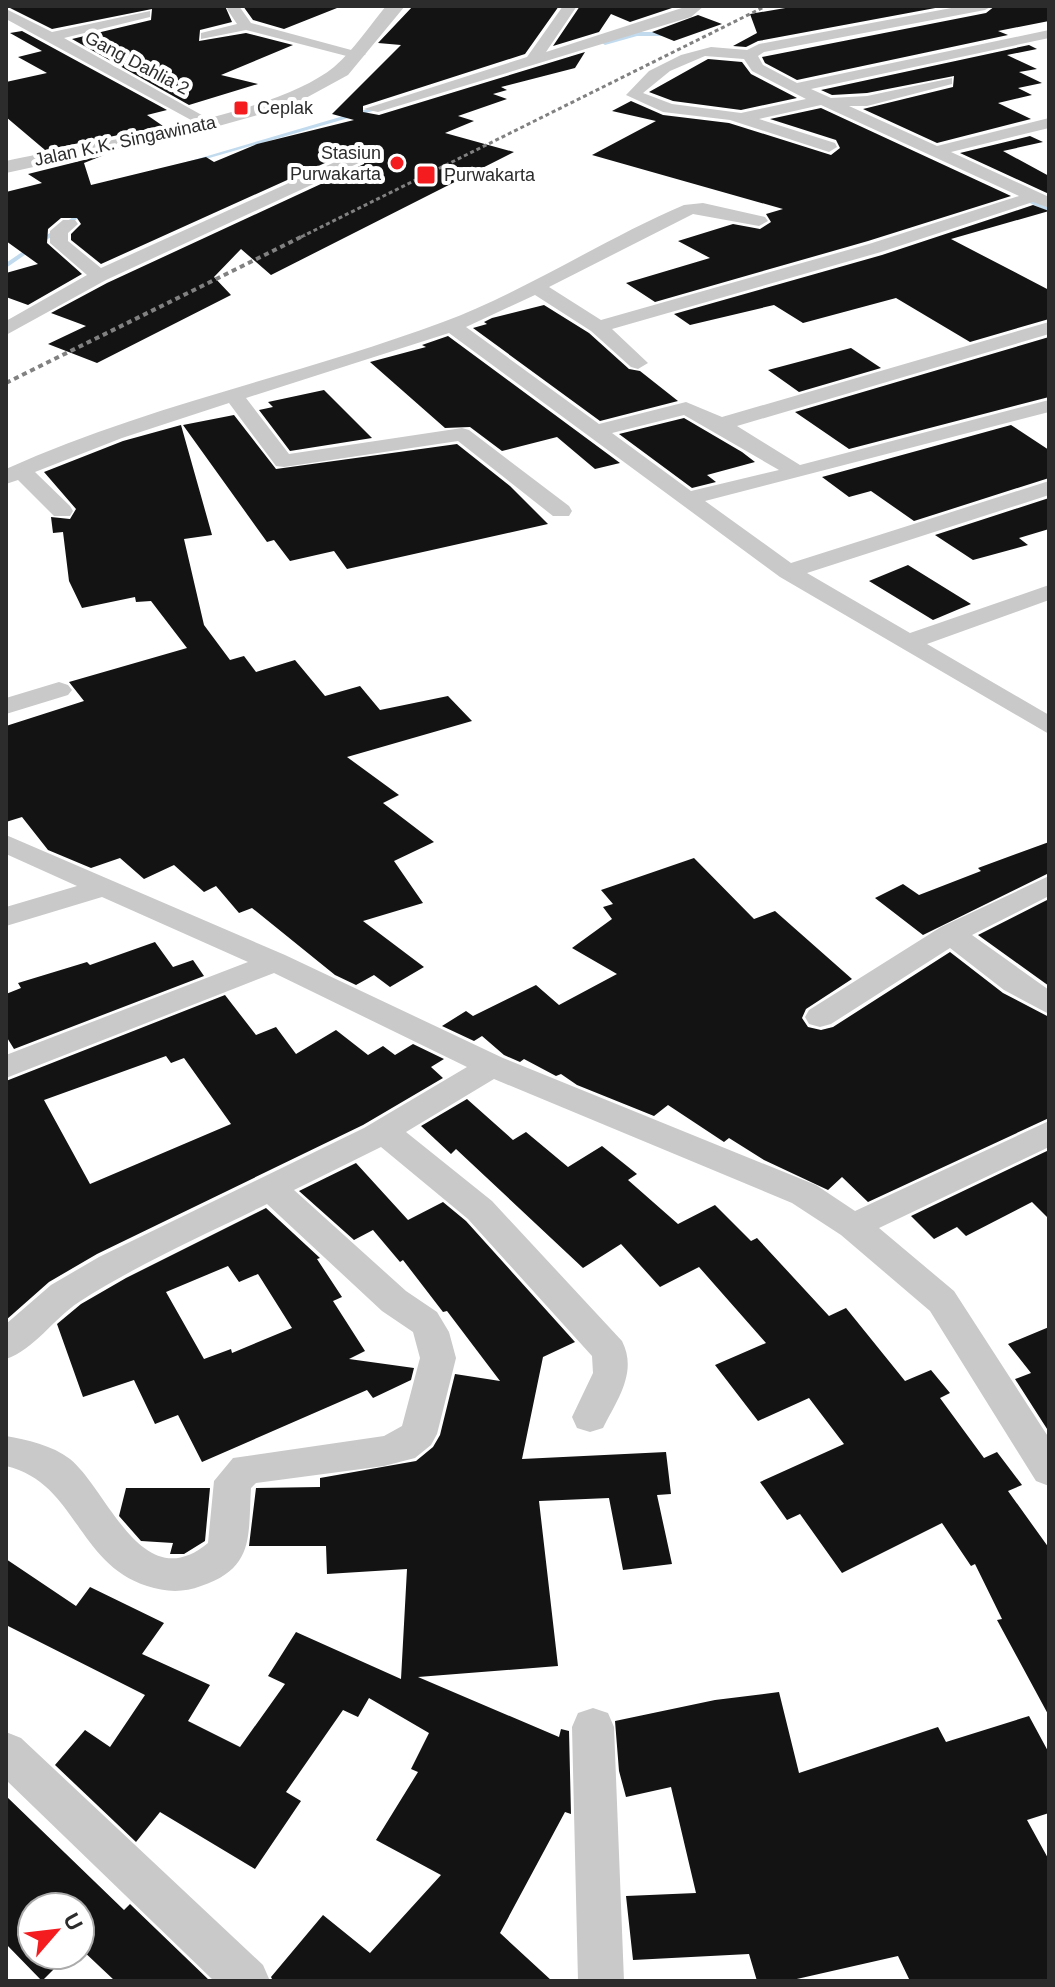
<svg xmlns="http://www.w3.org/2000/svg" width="1055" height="1987" viewBox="0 0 1055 1987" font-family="Helvetica,sans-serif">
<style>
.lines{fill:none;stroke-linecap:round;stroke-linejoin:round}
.stream{fill:#c1daee;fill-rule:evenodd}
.building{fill:#131313;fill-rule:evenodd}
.minor{fill:#c9c9c9;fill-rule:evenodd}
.tertiary{fill:#c9c9c9;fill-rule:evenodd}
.rail-far1{stroke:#818181;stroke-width:3;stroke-dasharray:4 3;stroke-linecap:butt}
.rail{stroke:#818181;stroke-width:4;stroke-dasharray:5 4;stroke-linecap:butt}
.poi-dot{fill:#f51c1f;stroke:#fff;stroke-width:3}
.labels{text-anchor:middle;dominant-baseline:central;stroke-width:8;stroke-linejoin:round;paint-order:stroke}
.far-street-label{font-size:18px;fill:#2c2c2c;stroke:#fff}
.far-poi-label{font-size:18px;fill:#2c2c2c;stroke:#fff;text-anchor:start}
</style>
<rect width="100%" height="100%" fill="#fff"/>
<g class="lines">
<!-- stream -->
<path class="stream" d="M637,32H666L669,34L666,36H637L605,45L602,43Z
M381,105L383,106V108L192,163L187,162Z
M1019,196H1023L1049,208V212L1019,198Z
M82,211L87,212L6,268V263Z"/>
</g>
<!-- building -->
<path class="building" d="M6,6H225L232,22L200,30L199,41L246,33L293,45L221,75L258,84L189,105L72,39L151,20L152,9L52,29Z
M243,6H337V8L284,29L253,20Z
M413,6H559L525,54L363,106V112L379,115L585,52L575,68L501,87L507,90L493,94L507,99L458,116L474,121L445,133L514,152L271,275L241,249L214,277L231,295L97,363L48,344L86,326L51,313L107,283L364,164L367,154L356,149L101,264L71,240V234L81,224L77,218H61L48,229L47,243L82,274L28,305L6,297V273L38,264L6,241V192L42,183L28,174L104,155L84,163L91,185L206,157L214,162L257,144L354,120L332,114L401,45L378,43Z
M580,6H672L675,7L630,22L611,14L599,32L553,46Z
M797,6H946L758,41L746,47L733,46L757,33L750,14Z
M995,6H1049V21L998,31L1008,35L797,80L765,63L762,57L986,13Z
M698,15L722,24L674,41L652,32Z
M22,31L167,110L147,115L163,126L45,150L6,117V82L47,73L18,57L42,51L10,33Z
M1029,45L1037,49L1007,55L1037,69L1019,72L1042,83L1018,88L1032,95L998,103L1031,119L937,143L863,109L953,87L954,76L867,93L832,95L821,90Z
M708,59L742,62L751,74L797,98L741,110L673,101L649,92Z
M631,101L663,115L729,123L831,155L840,148L836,140L770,119L821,108L1011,196L868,241L655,302L626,283L710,258L678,241L733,224L760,229L771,222L766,214L783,209L592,155L656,121L612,111Z
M1030,136L1043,142L1003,151L1049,176V194L960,153Z
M1033,205L1049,211L951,239L1049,290V319L970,342L896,298L803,323L774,305L690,325L674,314L882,255Z
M544,305L589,333L629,369L640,371L678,401L600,421L473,328L487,324L484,322L492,318Z
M448,336L620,463L595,469L557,437L502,451L470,427L445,428L370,362L426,347L422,345Z
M1049,337V397L849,449L795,412Z
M851,348L881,368L799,392L768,370Z
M324,390L372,438L290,451L259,410L273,407L268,402Z
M234,415L276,469L457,444L510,486L548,524L347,569L334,551L290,561L274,540L267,542L183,425Z
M684,418L742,452L755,462L707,475L716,482L692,488L619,434Z
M181,425L212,535L184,539L204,625L230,660L244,656L256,672L295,660L325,696L360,686L380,710L448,696L472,721L347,757L399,795L383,803L434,842L394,861L423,903L363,921L424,967L390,987L374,975L356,985L335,975L252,908L239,913L216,886L204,892L174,865L144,879L120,858L91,868L48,850L22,817L6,822V726L84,701L69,682L187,648L151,601L136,602L135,597L82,608L69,581L63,532L53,533L51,517L70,519L76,509L44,472L123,441Z
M1011,425L1049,450V478L914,521L871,491L849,497L822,477Z
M1049,498V529L1019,538L1028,545L973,560L935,535Z
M908,565L971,604L933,620L869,581Z
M1049,842V873L923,935L875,898L903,884L919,895L981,871L978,868Z
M694,858L754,919L775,911L852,979L806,1009L802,1018L808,1027L821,1030L833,1027L950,952L1003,993L1049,1017V1118L868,1202L842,1177L828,1190L764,1160L729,1138L724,1142L668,1105L654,1116L577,1085L561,1074L556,1076L524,1059L520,1062L504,1055L482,1036L474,1041L442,1026L466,1011L473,1016L536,985L559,1005L617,974L572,948L612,919L603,907L613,904L601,890Z
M1049,899V986L978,935Z
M155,942L173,967L193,960L204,976L14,1049L6,1036V994L21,988L18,983L87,962L90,965Z
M225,995L256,1035L276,1027L296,1054L336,1030L368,1055L383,1046L395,1055L413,1044L444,1059L431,1067L443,1078L363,1125L97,1254L49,1282L6,1320V1081ZM166,1056L171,1063L184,1058L231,1124L90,1184L44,1100Z
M467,1099L513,1140L526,1132L568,1167L602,1146L637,1174L628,1180L678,1224L715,1205L751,1241L757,1238L829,1316L846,1308L905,1381L931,1370L950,1393L940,1398L984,1458L997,1452L1022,1485L1008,1491L1049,1548V1716L997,1620L1002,1619L975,1564L971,1566L942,1523L842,1573L800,1514L787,1520L760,1482L844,1444L809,1398L758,1421L715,1365L766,1343L699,1267L660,1287L621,1244L583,1268L456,1149L451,1154L421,1126Z
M1049,1150V1219L1032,1202L966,1236L957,1227L934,1239L911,1216Z
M356,1163L408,1220L443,1202L466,1221L575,1342L543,1357L522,1459L666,1452L671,1494L657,1495L672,1564L623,1570L609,1498L539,1501L558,1666L418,1677L559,1737L561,1729L569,1731L571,1814L565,1812L500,1933L552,1981H273L271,1977L323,1915L370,1953L441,1875L376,1840L418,1772L411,1769L429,1733L369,1698L358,1717L343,1710L286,1792L301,1801L255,1869L160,1812L136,1842L55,1765L85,1730L110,1747L145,1695L6,1625V1559L76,1606L90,1587L164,1623L142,1654L210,1685L188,1721L240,1747L285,1684L268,1676L296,1632L401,1679L407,1569L327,1574L326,1546H249L256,1488L320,1487V1478L416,1461L433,1447L440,1435L455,1374L500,1381L447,1311L443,1312L403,1260L400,1262L373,1230L354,1240L299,1191Z
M266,1208L320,1258L317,1259L342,1297L333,1301L365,1351L349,1359L414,1368L411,1380L373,1398L367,1390L202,1462L178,1415L155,1424L134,1380L83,1397L57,1324L81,1304L126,1278ZM228,1266L239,1282L258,1274L292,1328L232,1353L231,1349L204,1359L166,1292Z
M1049,1327V1432L1015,1379L1031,1373L1008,1344Z
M126,1488H210L205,1541L184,1554H170L173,1543L141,1541L119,1516Z
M779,1692L799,1773L938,1727L946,1742L1029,1716L1049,1753V1813L1027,1820L1049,1860V1981H910L898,1956L788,1981H757L749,1954L633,1960L626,1896L696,1893L671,1787L626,1797L619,1771L615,1721L715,1700Z
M6,1796L124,1910L130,1904L210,1981H115L80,1948V1907H32V1955H68L42,1981L6,1944Z"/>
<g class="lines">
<!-- minor -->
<path class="minor" d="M229,6H239L251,23L366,54L358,59L246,30L201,39V33L237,24L227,9Z
M563,6H577L546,52L688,6H704L691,17L378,112L364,109L527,57Z
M962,6H992L985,10L764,52L758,56L763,65L797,83L1049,30V38L811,89L831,98L867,96L952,78V84L867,106H849L937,146L1049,118V128L951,152L1049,197V208L1033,202L881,252L612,329L648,363L638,369L631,367L591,331L535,295L466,327L599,424L686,402L722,417L1049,322V334L737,426L800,465L1049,400V412L705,501L791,563L1049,481V495L807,573L910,633L1049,585V600L927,644L1049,715V734L780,577L449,333L246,398L289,454L462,428L469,430L569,506L572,511L569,516H553L458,441L284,467L276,466L229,403L122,438L35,472L70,506L73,511L70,516H54L18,480L6,484V469C147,405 298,376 443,322C526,291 602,240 684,205L703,203L765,217L768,221L759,226L693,214L549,287L601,320L869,244L1019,196L821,105L759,119L835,143L837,147L829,152L730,120L663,112L626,95L649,71L681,55L711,47L747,50L759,44ZM705,56L744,59L752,71L806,99L741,113L672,104L643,93L670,71ZM684,415L779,470L691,491L612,433Z
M6,9L52,32L150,11V17L64,38L216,123L202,126L6,19Z
M357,152L365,157L363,161L106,280L6,335V321L87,275L50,243V231L63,220H75L78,224L68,233V241L101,268Z
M59,682L68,685L72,690L68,695L6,714V698Z
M6,835L285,955L503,1058L816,1185L855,1211L1049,1121V1147L879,1228L954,1291L1049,1438V1486L1036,1481L930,1311L841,1235L792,1203L494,1079L406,1132L492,1201L622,1341C638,1372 617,1400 603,1428L590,1432L577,1428L572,1417L593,1373L592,1356L468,1219L381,1147L294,1190L406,1291L437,1312L449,1332L456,1358L437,1434L431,1445L415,1458L384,1466L256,1483L251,1488C248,1536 255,1568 201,1586C183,1593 165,1592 147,1586C76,1563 77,1483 6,1466V1436C27,1440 52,1445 70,1459C108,1490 142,1598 208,1543L214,1481L233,1458L384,1436L402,1426L420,1358L413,1332L382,1311L267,1204C204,1235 138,1264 79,1302C53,1319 35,1349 6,1359V1324L51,1285L99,1257L364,1128L467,1067L274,973L6,1078V1055L248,962L102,897L6,926V907L77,886L6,854Z
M1049,876V896L972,935L1049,990V1014L1004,990L950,948L831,1024L820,1027L809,1024L805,1017L809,1010L941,927Z
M593,1708L608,1713L614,1727L624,1981H578L572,1727L578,1713Z
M6,1732L21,1738L263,1965L270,1981H214L6,1780Z"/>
<!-- tertiary -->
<path class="tertiary" d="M386,6H405L348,75L293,105L208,129L6,173V161C88,143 273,117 334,67C354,50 370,25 386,6Z"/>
<!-- rail-far1 -->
<path class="rail-far1" d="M301,237L766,6"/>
<!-- rail -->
<path class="rail" d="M6,383L305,235"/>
</g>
<!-- markers -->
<g class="poi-dot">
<rect x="233" y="100" width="16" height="16" rx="4"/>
<circle cx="397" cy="163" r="8"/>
<rect x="416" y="165" width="20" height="20" rx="4"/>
</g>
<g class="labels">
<!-- far-street labels -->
<g class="far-street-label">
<text transform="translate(137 63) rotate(28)">Gang Dahlia 2</text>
<text transform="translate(125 141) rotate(-12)">Jalan K.K. Singawinata</text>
</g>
<!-- far-poi labels -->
<g class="far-poi-label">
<text x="257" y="108">Ceplak</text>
<text x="381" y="153" text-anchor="end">Stasiun<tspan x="381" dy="21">Purwakarta</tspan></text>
<text x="444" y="175">Purwakarta</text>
</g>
</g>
<!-- border -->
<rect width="1055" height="1987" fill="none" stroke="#2c2c2c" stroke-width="16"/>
<!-- north arrow -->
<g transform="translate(56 1931) rotate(62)"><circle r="38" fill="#ffffff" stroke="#ababab" stroke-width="2"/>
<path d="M0-6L14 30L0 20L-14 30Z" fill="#f51c1f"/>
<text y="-12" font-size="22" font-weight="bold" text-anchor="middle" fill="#2c2c2c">U</text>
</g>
</svg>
